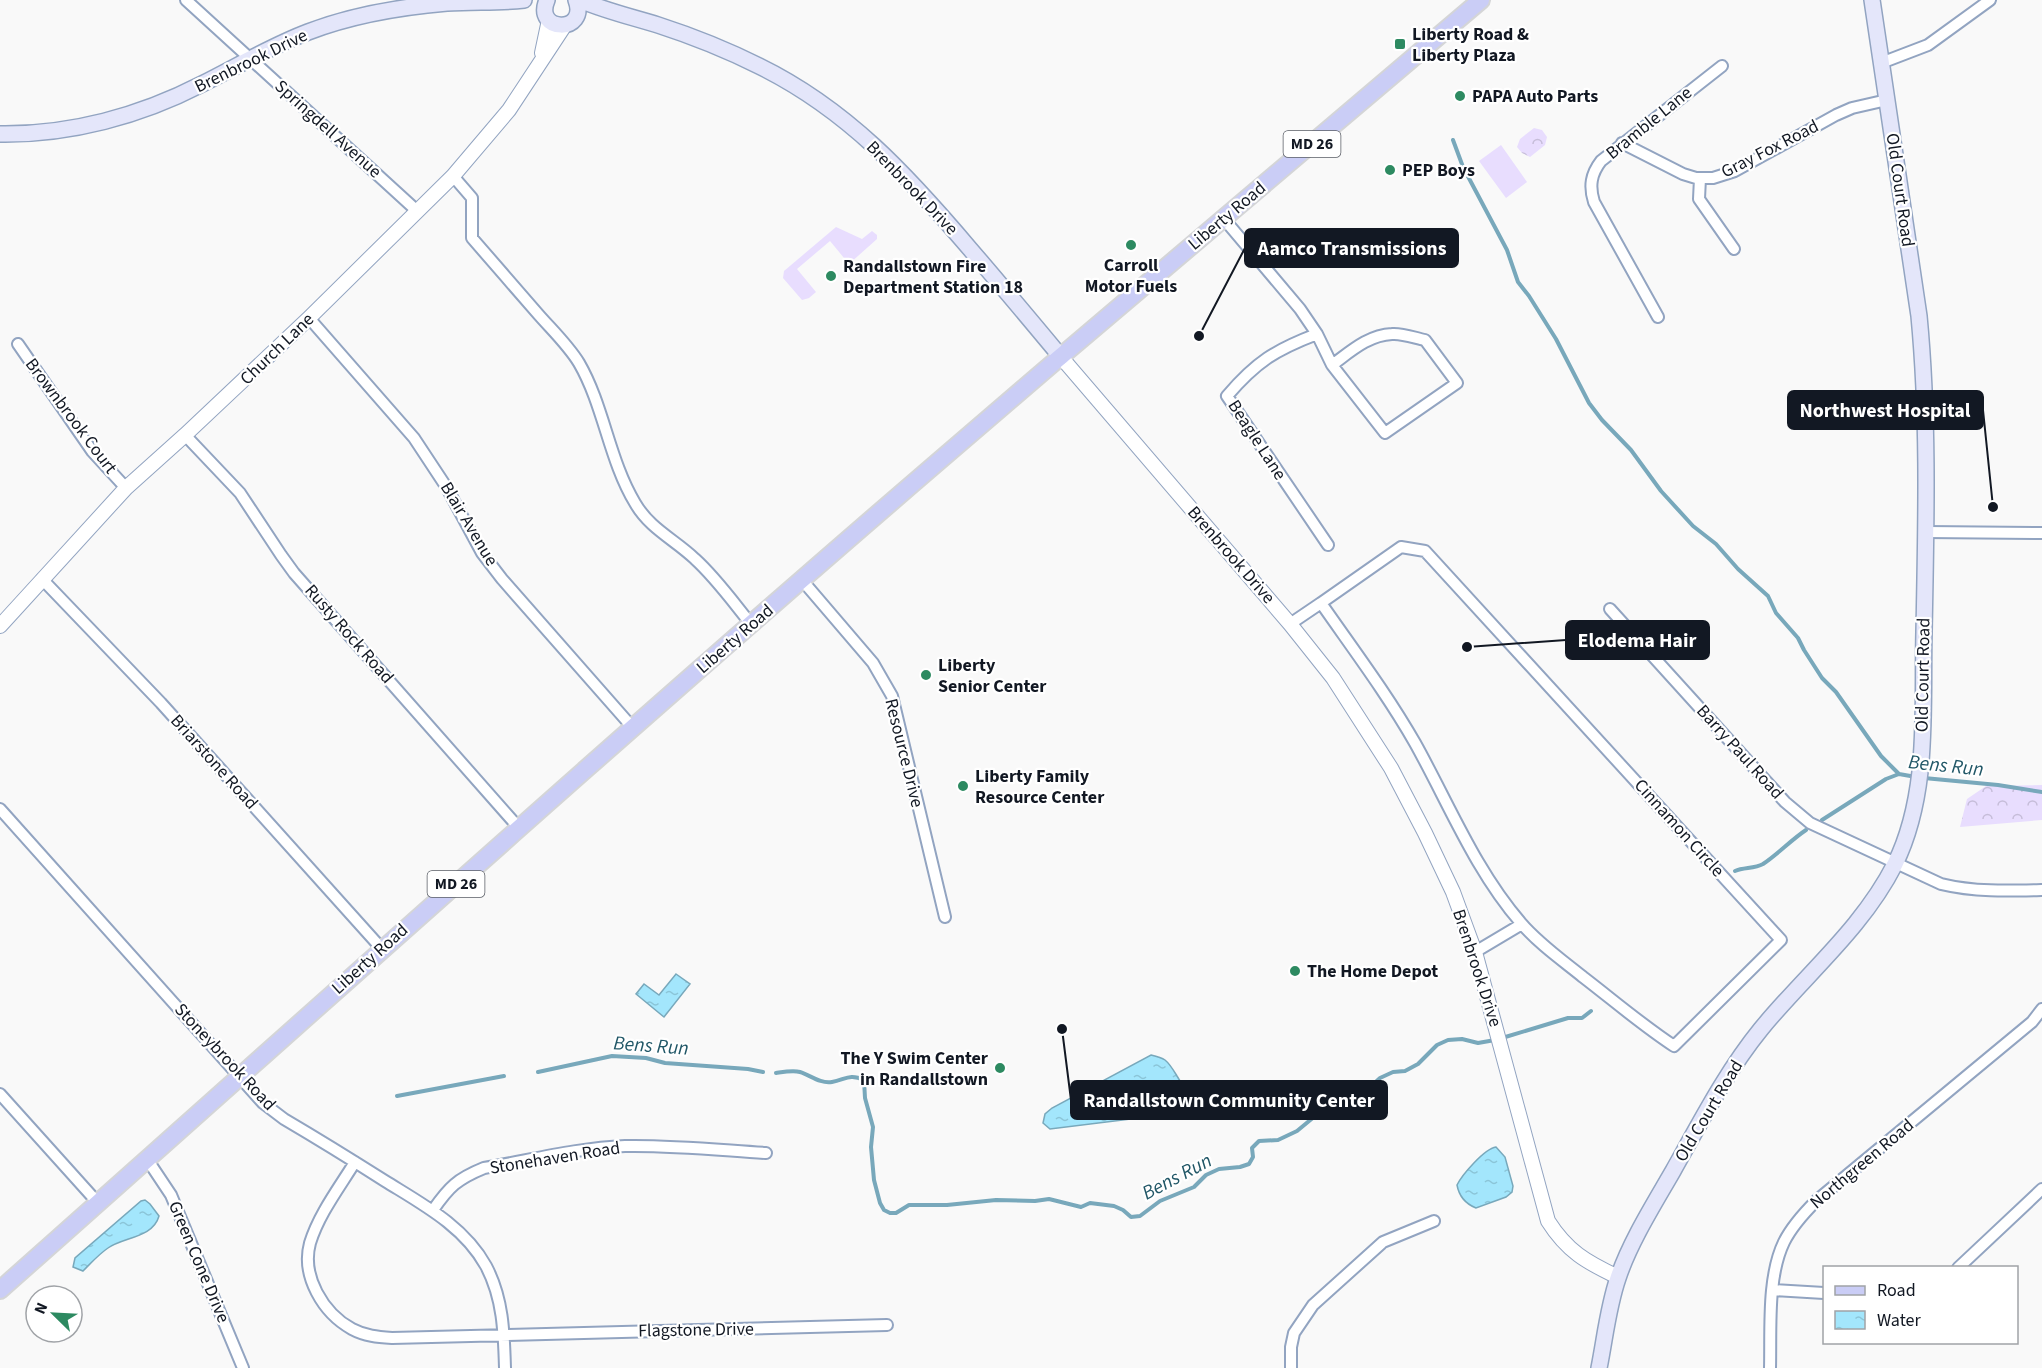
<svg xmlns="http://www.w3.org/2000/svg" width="2042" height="1368" viewBox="0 0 2042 1368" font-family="'Source Sans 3',sans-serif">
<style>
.green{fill:#e8ddfe}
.forest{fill:url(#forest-crowns)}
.water{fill:url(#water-ripples);stroke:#78a8bb;stroke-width:1.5}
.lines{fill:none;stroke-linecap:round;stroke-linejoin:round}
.stream{stroke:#78a8bb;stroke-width:4}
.minor-casing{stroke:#92a4c1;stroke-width:14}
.tertiary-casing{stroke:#92a4c1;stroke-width:16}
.secondary-casing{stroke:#92a4c1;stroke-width:18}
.primary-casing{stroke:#d4d5d7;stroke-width:20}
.minor{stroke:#fff;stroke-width:10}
.tertiary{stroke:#fff;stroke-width:14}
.secondary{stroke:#e4e6fa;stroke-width:15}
.primary{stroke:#cacdf6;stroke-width:16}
.poi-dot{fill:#2d8a61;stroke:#fff;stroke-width:2}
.labels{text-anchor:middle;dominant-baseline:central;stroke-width:4.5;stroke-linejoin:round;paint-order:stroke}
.shield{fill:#fff;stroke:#595d65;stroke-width:1.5}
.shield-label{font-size:16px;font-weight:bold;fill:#121823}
.poi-label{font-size:18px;font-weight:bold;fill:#121823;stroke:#fff;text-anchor:start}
.street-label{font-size:18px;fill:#121823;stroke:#fff}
.water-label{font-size:20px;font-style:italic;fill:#215767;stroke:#fff}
.leader{fill:none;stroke:#121823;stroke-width:2}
.callout-dot{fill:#121823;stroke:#fff;stroke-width:2}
.callout{fill:#121823;stroke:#121823;stroke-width:2}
.callout-label{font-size:20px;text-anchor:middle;font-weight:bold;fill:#fff}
</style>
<defs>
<pattern id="forest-crowns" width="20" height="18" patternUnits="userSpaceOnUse" patternTransform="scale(1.5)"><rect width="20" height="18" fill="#e8ddfe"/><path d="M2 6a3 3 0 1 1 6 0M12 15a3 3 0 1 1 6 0" fill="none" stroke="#c6bdd9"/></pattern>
<pattern id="water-ripples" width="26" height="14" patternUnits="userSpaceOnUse" patternTransform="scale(1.5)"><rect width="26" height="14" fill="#a3e6fc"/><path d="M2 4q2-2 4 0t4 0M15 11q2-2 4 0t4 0" fill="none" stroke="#8bc5d8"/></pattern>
</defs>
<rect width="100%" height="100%" fill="#f9f9f9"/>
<!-- green -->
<path class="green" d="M1501,145L1527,182L1506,198L1479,161Z
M836,227L862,239L872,231L877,235V239L849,264L830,241L797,269L816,292L809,298L802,300L783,278L784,271Z"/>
<!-- forest -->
<path class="forest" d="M1534,128L1542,130L1547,137L1545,145L1530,157L1522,153L1517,147L1520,139Z
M2042,785V820L1960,827L1967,799L1986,786Z"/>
<!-- water -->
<path class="water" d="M676,974L690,984L664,1017L636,994L644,984L659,995Z
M1151,1055C1155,1056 1162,1058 1165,1060C1170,1064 1174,1071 1177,1076C1188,1093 1194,1105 1171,1114L1050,1129L1043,1123L1045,1114L1052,1108Z
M1496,1147L1505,1157L1513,1186L1512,1192L1506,1197L1476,1208C1466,1204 1459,1196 1457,1185C1462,1175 1484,1149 1496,1147Z
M145,1200L150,1204L159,1216C153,1238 123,1237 108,1248C99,1254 91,1263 83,1271L73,1267L75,1258L141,1201Z"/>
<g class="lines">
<!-- stream -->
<path class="stream" d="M1453,140L1463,167L1507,250L1518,282L1529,296L1556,339L1589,403L1602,420L1631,450L1661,491L1693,526L1716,544L1738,569L1768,596L1776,613L1798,638L1804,650L1822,678L1836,692L1881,756L1899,774
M1924,778L1998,785L2042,792
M1822,820L1886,779L1899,774L1916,777
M1735,871C1744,867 1754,869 1763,864C1778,854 1791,840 1806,830
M1502,1038L1568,1018H1582L1591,1011
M538,1072L612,1056L646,1058L665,1063L748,1069L763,1072
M776,1073C783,1072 793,1070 800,1072C810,1075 820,1084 832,1082C845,1080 849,1073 864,1080L865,1098L873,1127L871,1147L874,1180L880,1203L884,1210L890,1213H896L909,1205H947L996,1200L1035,1201L1049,1199L1081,1207L1090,1203L1114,1206L1123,1210L1131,1217L1140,1216L1160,1201L1194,1187L1206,1175L1219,1169L1240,1167L1249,1164L1253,1157L1252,1148L1259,1141L1278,1140L1297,1131L1326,1107L1339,1100L1350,1099L1368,1089L1380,1078L1393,1072L1405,1071L1418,1064L1437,1045L1448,1040L1462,1039L1478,1043L1495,1040
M397,1096L504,1076"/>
<defs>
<path id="minor" d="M186,0L416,210
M1881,63L1928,45L1990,0
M1622,143L1683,174L1696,178H1713L1735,171L1836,115L1852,108L1887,100
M453,176L472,198V238C494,263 516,289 538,314C552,330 568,345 579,363C604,406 609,460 635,503C650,529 674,539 695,559C716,578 733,602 751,624
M1700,178L1699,199L1734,249
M1224,219L1300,309L1317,334L1332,365C1350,352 1368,335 1392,334C1402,333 1415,338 1425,340L1457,383L1385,433L1332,365
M1658,317L1594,202C1589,186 1591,174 1601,161L1722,66
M309,318L414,438L447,488L482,553L502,579L633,728
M1317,334C1275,350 1256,362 1227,396L1328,545
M18,344L92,451L126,488
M185,435L240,493L281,555L294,573L519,828
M1926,532L2042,533
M1401,547L1425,551L1781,940L1674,1046C1642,1025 1613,1000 1583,977C1562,960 1539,944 1521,923C1475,870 1449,804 1415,743C1387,694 1353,649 1321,603Z
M42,579L161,703L382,949
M802,580L873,663L892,696L945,917
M1610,609L1785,802L1810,823L1941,884C1974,892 2007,891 2042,890
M1290,624L1321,603
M0,809L263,1103L284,1119C318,1139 352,1160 385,1181C422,1204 464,1226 486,1266C503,1298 504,1332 505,1368
M1475,952L1522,924
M0,1094L98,1203
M147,1159L171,1195L243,1368
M355,1162C339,1188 319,1214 310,1243C301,1276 323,1313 352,1329C365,1336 378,1337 392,1338L887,1325
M433,1210C449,1187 457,1179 484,1168C531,1160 577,1148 625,1146C672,1145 719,1150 766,1153
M1958,1268L2042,1189
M1773,1290L1824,1293
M1291,1368V1347L1294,1333L1313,1305L1383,1242L1434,1221
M1770,1368C1771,1329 1767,1277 1784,1242C1792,1226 1804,1213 1816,1201L2032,1022L2042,1009"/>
<path id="tertiary" d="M542,53L549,20
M1061,357L1290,624L1333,678L1391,768L1425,833L1453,892L1475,952L1548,1221C1567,1251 1586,1262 1618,1277
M0,626L126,488L185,435L309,318L453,176L509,110L565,25"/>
<path id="secondary" d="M547,0C533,33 589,34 576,0
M580,0C606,11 632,17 658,25C692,36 727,50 759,66C847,109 908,176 970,249C1001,285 1031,321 1061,357
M0,134C70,135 140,116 202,84C238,66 271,46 308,32C352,15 400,7 447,3C473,1 498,3 524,0
M1599,1368C1605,1338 1608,1307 1618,1278C1630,1242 1654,1204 1673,1171C1700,1123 1726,1072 1761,1029C1806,974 1862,929 1895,864C1930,793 1922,709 1924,632C1926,527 1929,421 1919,316L1872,0"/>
<path id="primary" d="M0,1290C310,1015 618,737 932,467C1114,310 1298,155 1481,0"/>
</defs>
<!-- minor casing -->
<use href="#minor" class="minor-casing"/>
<!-- tertiary casing -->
<use href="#tertiary" class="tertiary-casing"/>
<!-- secondary casing -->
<use href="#secondary" class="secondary-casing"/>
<!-- primary casing -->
<use href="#primary" class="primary-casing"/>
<!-- minor -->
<use href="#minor" class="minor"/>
<!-- tertiary -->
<use href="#tertiary" class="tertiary"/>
<!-- secondary -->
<use href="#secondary" class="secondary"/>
<!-- primary -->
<use href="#primary" class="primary"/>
</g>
<!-- markers -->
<g class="poi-dot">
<rect x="1394" y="38" width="12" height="12" rx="3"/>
<circle cx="1460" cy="96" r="6"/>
<circle cx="1390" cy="170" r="6"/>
<circle cx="1131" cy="245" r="6"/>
<circle cx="831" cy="276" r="6"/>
<circle cx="926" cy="675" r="6"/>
<circle cx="963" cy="786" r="6"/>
<circle cx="1295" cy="971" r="6"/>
<circle cx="1000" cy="1068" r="6"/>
</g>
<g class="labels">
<!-- shield labels -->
<g class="shield">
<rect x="1283.5" y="131" width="57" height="26" rx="4.5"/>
<rect x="427.5" y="871" width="57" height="26" rx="4.5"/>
</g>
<g class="shield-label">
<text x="1312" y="144">MD 26</text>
<text x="456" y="884">MD 26</text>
</g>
<!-- poi labels -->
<g class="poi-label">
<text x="1412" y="34">Liberty Road &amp;<tspan x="1412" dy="21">Liberty Plaza</tspan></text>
<text x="1472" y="96">PAPA Auto Parts</text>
<text x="1402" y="170">PEP Boys</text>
<text x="1131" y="265" text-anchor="middle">Carroll<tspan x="1131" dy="21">Motor Fuels</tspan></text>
<text x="843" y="266">Randallstown Fire<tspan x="843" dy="21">Department Station 18</tspan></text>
<text x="938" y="665">Liberty<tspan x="938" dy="21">Senior Center</tspan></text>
<text x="975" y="776">Liberty Family<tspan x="975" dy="21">Resource Center</tspan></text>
<text x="1307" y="971">The Home Depot</text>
<text x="988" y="1058" text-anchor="end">The Y Swim Center<tspan x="988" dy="21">in Randallstown</tspan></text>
</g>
<!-- street labels -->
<g class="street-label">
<text transform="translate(251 61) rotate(-26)">Brenbrook Drive</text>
<text transform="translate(1649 123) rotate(-39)">Bramble Lane</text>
<text transform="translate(328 129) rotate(42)">Springdell Avenue</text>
<text transform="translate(1770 149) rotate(-27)">Gray Fox Road</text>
<text transform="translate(912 188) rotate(46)">Brenbrook Drive</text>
<text transform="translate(1900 190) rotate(82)">Old Court Road</text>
<text transform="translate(1227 216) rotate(-40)">Liberty Road</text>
<text transform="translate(277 349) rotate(-44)">Church Lane</text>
<text transform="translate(71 416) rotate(53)">Brownbrook Court</text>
<text transform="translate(1257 440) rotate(57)">Beagle Lane</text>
<text transform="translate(469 524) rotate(59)">Blair Avenue</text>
<text transform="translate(1231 555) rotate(49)">Brenbrook Drive</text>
<text transform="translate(349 634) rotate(49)">Rusty Rock Road</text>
<text transform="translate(735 639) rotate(-41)">Liberty Road</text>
<text transform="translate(1923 675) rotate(-89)">Old Court Road</text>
<text transform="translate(1740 752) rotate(48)">Barry Paul Road</text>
<text transform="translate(904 753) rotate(76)">Resource Drive</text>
<text transform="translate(214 762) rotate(48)">Briarstone Road</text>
<text transform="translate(1679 828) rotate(48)">Cinnamon Circle</text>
<text transform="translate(370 959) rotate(-42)">Liberty Road</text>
<text transform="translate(1477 968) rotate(72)">Brenbrook Drive</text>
<text transform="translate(225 1057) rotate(47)">Stoneybrook Road</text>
<text transform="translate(1709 1111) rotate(-59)">Old Court Road</text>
<text transform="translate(555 1158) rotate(-9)">Stonehaven Road</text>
<text transform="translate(1862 1164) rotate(-40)">Northgreen Road</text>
<text transform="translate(199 1262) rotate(67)">Green Cone Drive</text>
<text transform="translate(696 1330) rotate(-1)">Flagstone Drive</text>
</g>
<!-- water labels -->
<g class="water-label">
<text transform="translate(1946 766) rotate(6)">Bens Run</text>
<text transform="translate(651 1046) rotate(4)">Bens Run</text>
<text transform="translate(1177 1177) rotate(-28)">Bens Run</text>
</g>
</g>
<!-- callouts -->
<path class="leader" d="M1199 336L1245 248M1993 507L1983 410M1467 647L1566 640M1062 1029L1071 1100"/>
<g class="callout-dot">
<circle cx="1199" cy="336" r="6"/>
<circle cx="1993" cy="507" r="6"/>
<circle cx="1467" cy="647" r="6"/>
<circle cx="1062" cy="1029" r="6"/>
</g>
<g class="callout">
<rect x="1245" y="229" width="213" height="38" rx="6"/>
<rect x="1788" y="391" width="195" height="38" rx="6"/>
<rect x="1566" y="621" width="143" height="38" rx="6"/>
<rect x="1071" y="1081" width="316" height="38" rx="6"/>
</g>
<g class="callout-label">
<text x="1352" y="255">Aamco Transmissions</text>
<text x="1885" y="417">Northwest Hospital</text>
<text x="1637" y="647">Elodema Hair</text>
<text x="1229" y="1107">Randallstown Community Center</text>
</g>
<!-- legend -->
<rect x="1823" y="1266" width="195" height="78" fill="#ffffff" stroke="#a0a3a7" stroke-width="1.5"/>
<rect x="1835" y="1286" width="30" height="9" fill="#cacdf6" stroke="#a0a3a7" stroke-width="1.5"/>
<text x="1877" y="1296" font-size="18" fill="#121823">Road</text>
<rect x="1835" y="1311" width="30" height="18" fill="url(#water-ripples)" stroke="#a0a3a7" stroke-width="1.5"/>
<text x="1877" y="1326" font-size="18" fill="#121823">Water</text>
<!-- north arrow -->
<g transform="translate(54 1314) rotate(294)"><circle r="28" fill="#ffffff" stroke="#a0a3a7" stroke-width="1.5"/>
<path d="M0-4.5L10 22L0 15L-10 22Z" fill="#2d8a61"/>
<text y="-9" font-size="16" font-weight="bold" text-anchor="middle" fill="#121823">N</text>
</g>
</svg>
